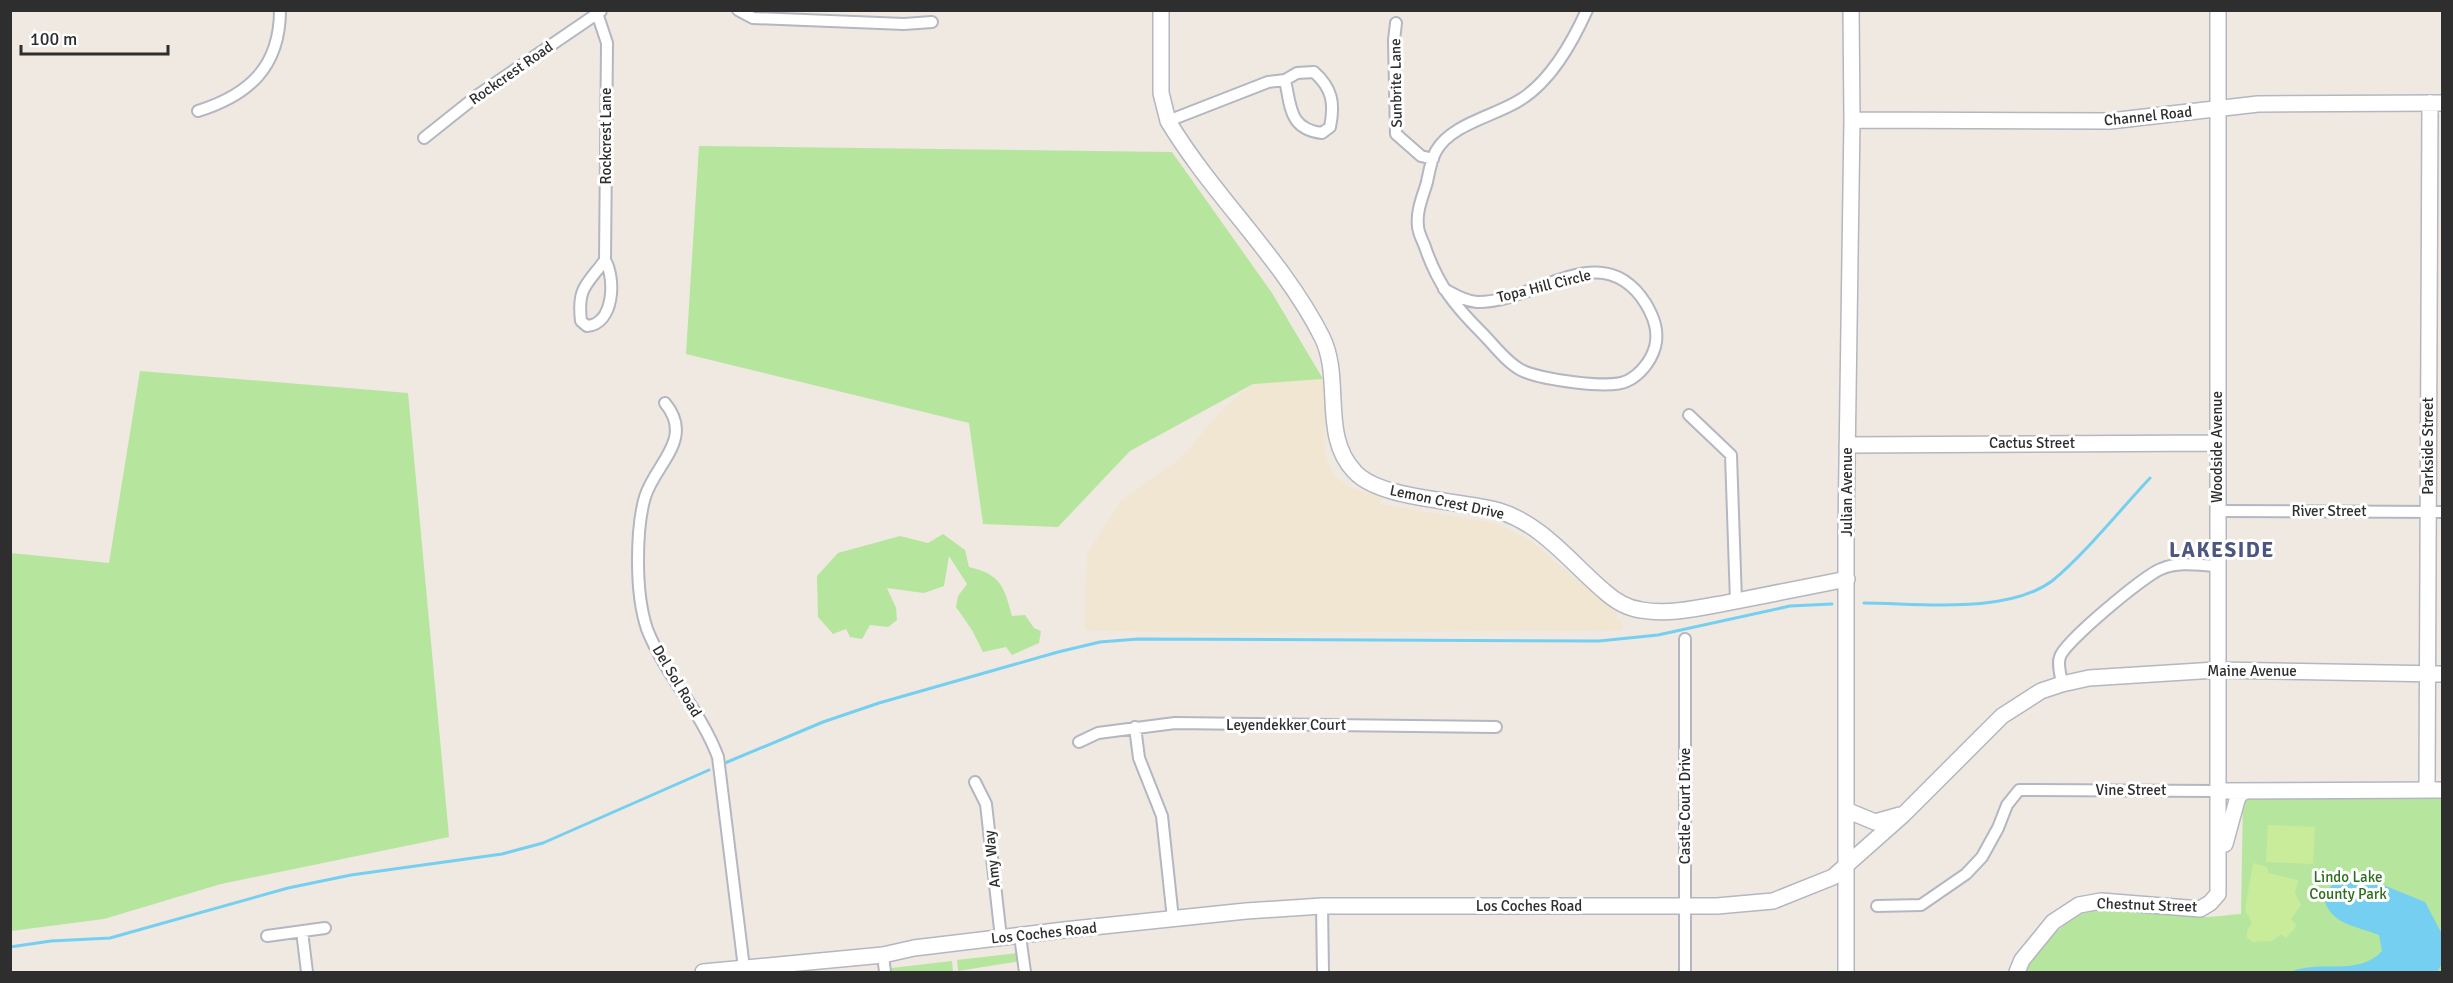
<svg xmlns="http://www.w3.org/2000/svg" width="2453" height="983" viewBox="0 0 2453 983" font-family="Signika,sans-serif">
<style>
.education{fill:#f0e6d1}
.green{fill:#b6e59e}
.pitch{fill:#c9ec9a}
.water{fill:#75cff0}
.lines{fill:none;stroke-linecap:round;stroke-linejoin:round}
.stream{stroke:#75cff0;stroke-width:3}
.street-casing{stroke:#b4b7c1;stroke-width:14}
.secondary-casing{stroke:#b4b7c1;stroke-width:18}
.street{stroke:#fff;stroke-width:10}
.secondary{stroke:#fff;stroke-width:15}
.labels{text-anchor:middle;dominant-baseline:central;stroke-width:6;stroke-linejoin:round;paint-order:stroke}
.street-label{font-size:15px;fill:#2e2e2e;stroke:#fff}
.park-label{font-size:15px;fill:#2c6e1b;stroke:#fff}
.district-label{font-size:21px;font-weight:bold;letter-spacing:1.5px;fill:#4d5680;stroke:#fff}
</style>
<rect width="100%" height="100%" fill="#efe9e1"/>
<!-- education -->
<path class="education" d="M1323,379L1326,403L1324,447L1328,463L1336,477L1351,488L1384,498L1379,504L1498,524L1528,539L1617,613L1616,619L1622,621V630L1204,633L1085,630L1087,554L1121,501L1181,458L1226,406L1253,384Z"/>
<!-- green -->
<path class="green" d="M699,146L1172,152L1272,293L1323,379L1253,384L1130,451L1058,527L983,524L969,423L686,354Z
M140,371L408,393L449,837L221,884L104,919L11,931V553L109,563Z
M943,534L965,550L969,567C1001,574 1004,587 1012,616L1025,615L1034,628L1041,631L1039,643L1012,655L1006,647L983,652L972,630L956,607L958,596L967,584L949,556L944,586L924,593L887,588L896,608L897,620L888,627L870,625L862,639L850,637L846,629L833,634L818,617L817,576L838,553L900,536L928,543Z
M2243,798H2442V972H2023C2033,952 2067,917 2090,911C2114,904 2168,916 2195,917C2210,918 2226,915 2241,914Z
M1019,953L1021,961L958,971L957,960Z
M952,961L953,972H891V968Z"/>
<!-- pitch -->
<path class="pitch" d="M2268,825L2315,827L2313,864L2266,862Z
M2253,863L2267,867L2268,873L2298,880L2295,893L2301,905L2291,919L2297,926L2286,938L2281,934L2272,941L2253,942L2247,938V931L2252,923L2245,910Z"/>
<!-- water -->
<path class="water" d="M2340,878L2371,880L2425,902L2442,934V964L2437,972H2290C2319,959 2359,977 2382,951L2379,935C2353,925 2328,924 2323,894Z"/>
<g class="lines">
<!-- stream -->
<path class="stream" d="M1864,603C1918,603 2006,615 2052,581C2084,555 2121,509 2150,478
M725,763L823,722L879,703L1058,652L1100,642L1138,639L1599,641L1658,635L1790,606L1832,604
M10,947L51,941L110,938L288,888L351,875L502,854L543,843L709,770"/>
<defs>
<path id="street" d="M738,10L753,18L904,24L932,22
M597,13L607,43L605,260C587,285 577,287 581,321L587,326C614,324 616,279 605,260
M1396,23L1394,40L1396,134L1421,156L1433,159
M198,111C249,95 280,67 280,10
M1168,121L1268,82L1285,80L1297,73L1314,72C1332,88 1335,103 1330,127L1322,133C1289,129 1291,107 1285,80
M424,138L478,95L601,11
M1444,289C1455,295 1465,301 1477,302C1537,303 1602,234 1646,304C1654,318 1659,331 1655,347C1651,361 1640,375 1627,381C1610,390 1538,379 1521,370C1506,362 1494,345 1482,333C1454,305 1438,285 1425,247C1423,241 1418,233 1418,226C1416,211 1423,196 1427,182C1429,172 1431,160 1436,151C1451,124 1495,116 1520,100C1551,81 1572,43 1587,10
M665,403C695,439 655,464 645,497C639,517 638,540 638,561C638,582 640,608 647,629C665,675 701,711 718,757L744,968
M1689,415L1731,455L1736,601
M2216,511L2442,512
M1685,639V972
M2062,684C2061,676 2057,664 2060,657C2064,642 2145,575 2161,569C2178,561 2199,565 2216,566
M1135,727L1139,758L1162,816L1173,919
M1079,742L1098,733L1175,723L1496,727
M975,782L986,804L1001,938
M1322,906L1323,972
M1877,906L1921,905L1966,874L1982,857L1998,828L2007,805L2019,790L2216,791
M302,931L307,972
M267,936L325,928
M1020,936L1025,972
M883,955L885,972"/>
<path id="secondary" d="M1161,10V93L1168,121C1213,196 1282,258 1322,337C1343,379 1320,436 1355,472C1381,500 1461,500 1499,511C1542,524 1571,563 1604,591C1615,601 1626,608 1641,610C1669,615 1699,608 1726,603C1766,595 1807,587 1847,579
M1852,120L2110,121L2258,104L2442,103
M1847,445L2217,443
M2427,790L2430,103
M2216,791L2442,790
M1846,810L1875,822L1900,815
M2225,844L2237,800L2240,794L2246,791
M703,972L883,955L914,948L1064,930L1246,911L1322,906H1717L1773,901L1833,877L1903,815L2002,716L2041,691L2062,684L2089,678L2216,670L2442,674
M1846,972V532L1852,120L1851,10
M2017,972L2022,960L2053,922L2079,905L2101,901L2200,909L2210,903L2218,894V10"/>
</defs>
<!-- street casing -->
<use href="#street" class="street-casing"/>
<!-- secondary casing -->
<use href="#secondary" class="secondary-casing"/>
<!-- street -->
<use href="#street" class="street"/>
<!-- secondary -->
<use href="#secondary" class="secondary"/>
</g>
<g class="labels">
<!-- street labels -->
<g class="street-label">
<text transform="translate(511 73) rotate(-35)">Rockcrest Road</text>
<text transform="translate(1396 83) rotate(-91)">Sunbrite Lane</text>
<text transform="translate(2148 116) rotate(-6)">Channel Road</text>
<text transform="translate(606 136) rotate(-90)">Rockcrest Lane</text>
<text transform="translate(1544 286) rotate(-14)">Topa Hill Circle</text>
<text x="2032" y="443">Cactus Street</text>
<text transform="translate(2428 446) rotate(-90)">Parkside Street</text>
<text transform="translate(2217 447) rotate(-90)">Woodside Avenue</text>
<text transform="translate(1847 492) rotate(-90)">Julian Avenue</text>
<text transform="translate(1447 502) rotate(12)">Lemon Crest Drive</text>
<text x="2329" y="511">River Street</text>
<text x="2252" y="671">Maine Avenue</text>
<text transform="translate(677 681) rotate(59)">Del Sol Road</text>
<text x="1286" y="725">Leyendekker Court</text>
<text x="2131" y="790">Vine Street</text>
<text transform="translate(1685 806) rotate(-90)">Castle Court Drive</text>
<text transform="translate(992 859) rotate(-96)">Amy Way</text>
<text transform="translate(2147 905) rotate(2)">Chestnut Street</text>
<text x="1529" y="906">Los Coches Road</text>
<text transform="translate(1044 933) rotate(-6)">Los Coches Road</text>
</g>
<!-- park labels -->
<g class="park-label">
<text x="2348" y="877">Lindo Lake<tspan x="2348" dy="17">County Park</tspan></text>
</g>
<!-- district labels -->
<g class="district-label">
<text x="2222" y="550">LAKESIDE</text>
</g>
</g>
<!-- border -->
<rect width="2453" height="983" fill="none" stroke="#2e2e2e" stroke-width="24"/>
<!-- scale -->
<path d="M21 45v9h147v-9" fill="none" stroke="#2e2e2e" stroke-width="3"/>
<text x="30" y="45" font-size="18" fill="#2e2e2e" stroke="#ffffff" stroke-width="4.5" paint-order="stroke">100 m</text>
</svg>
